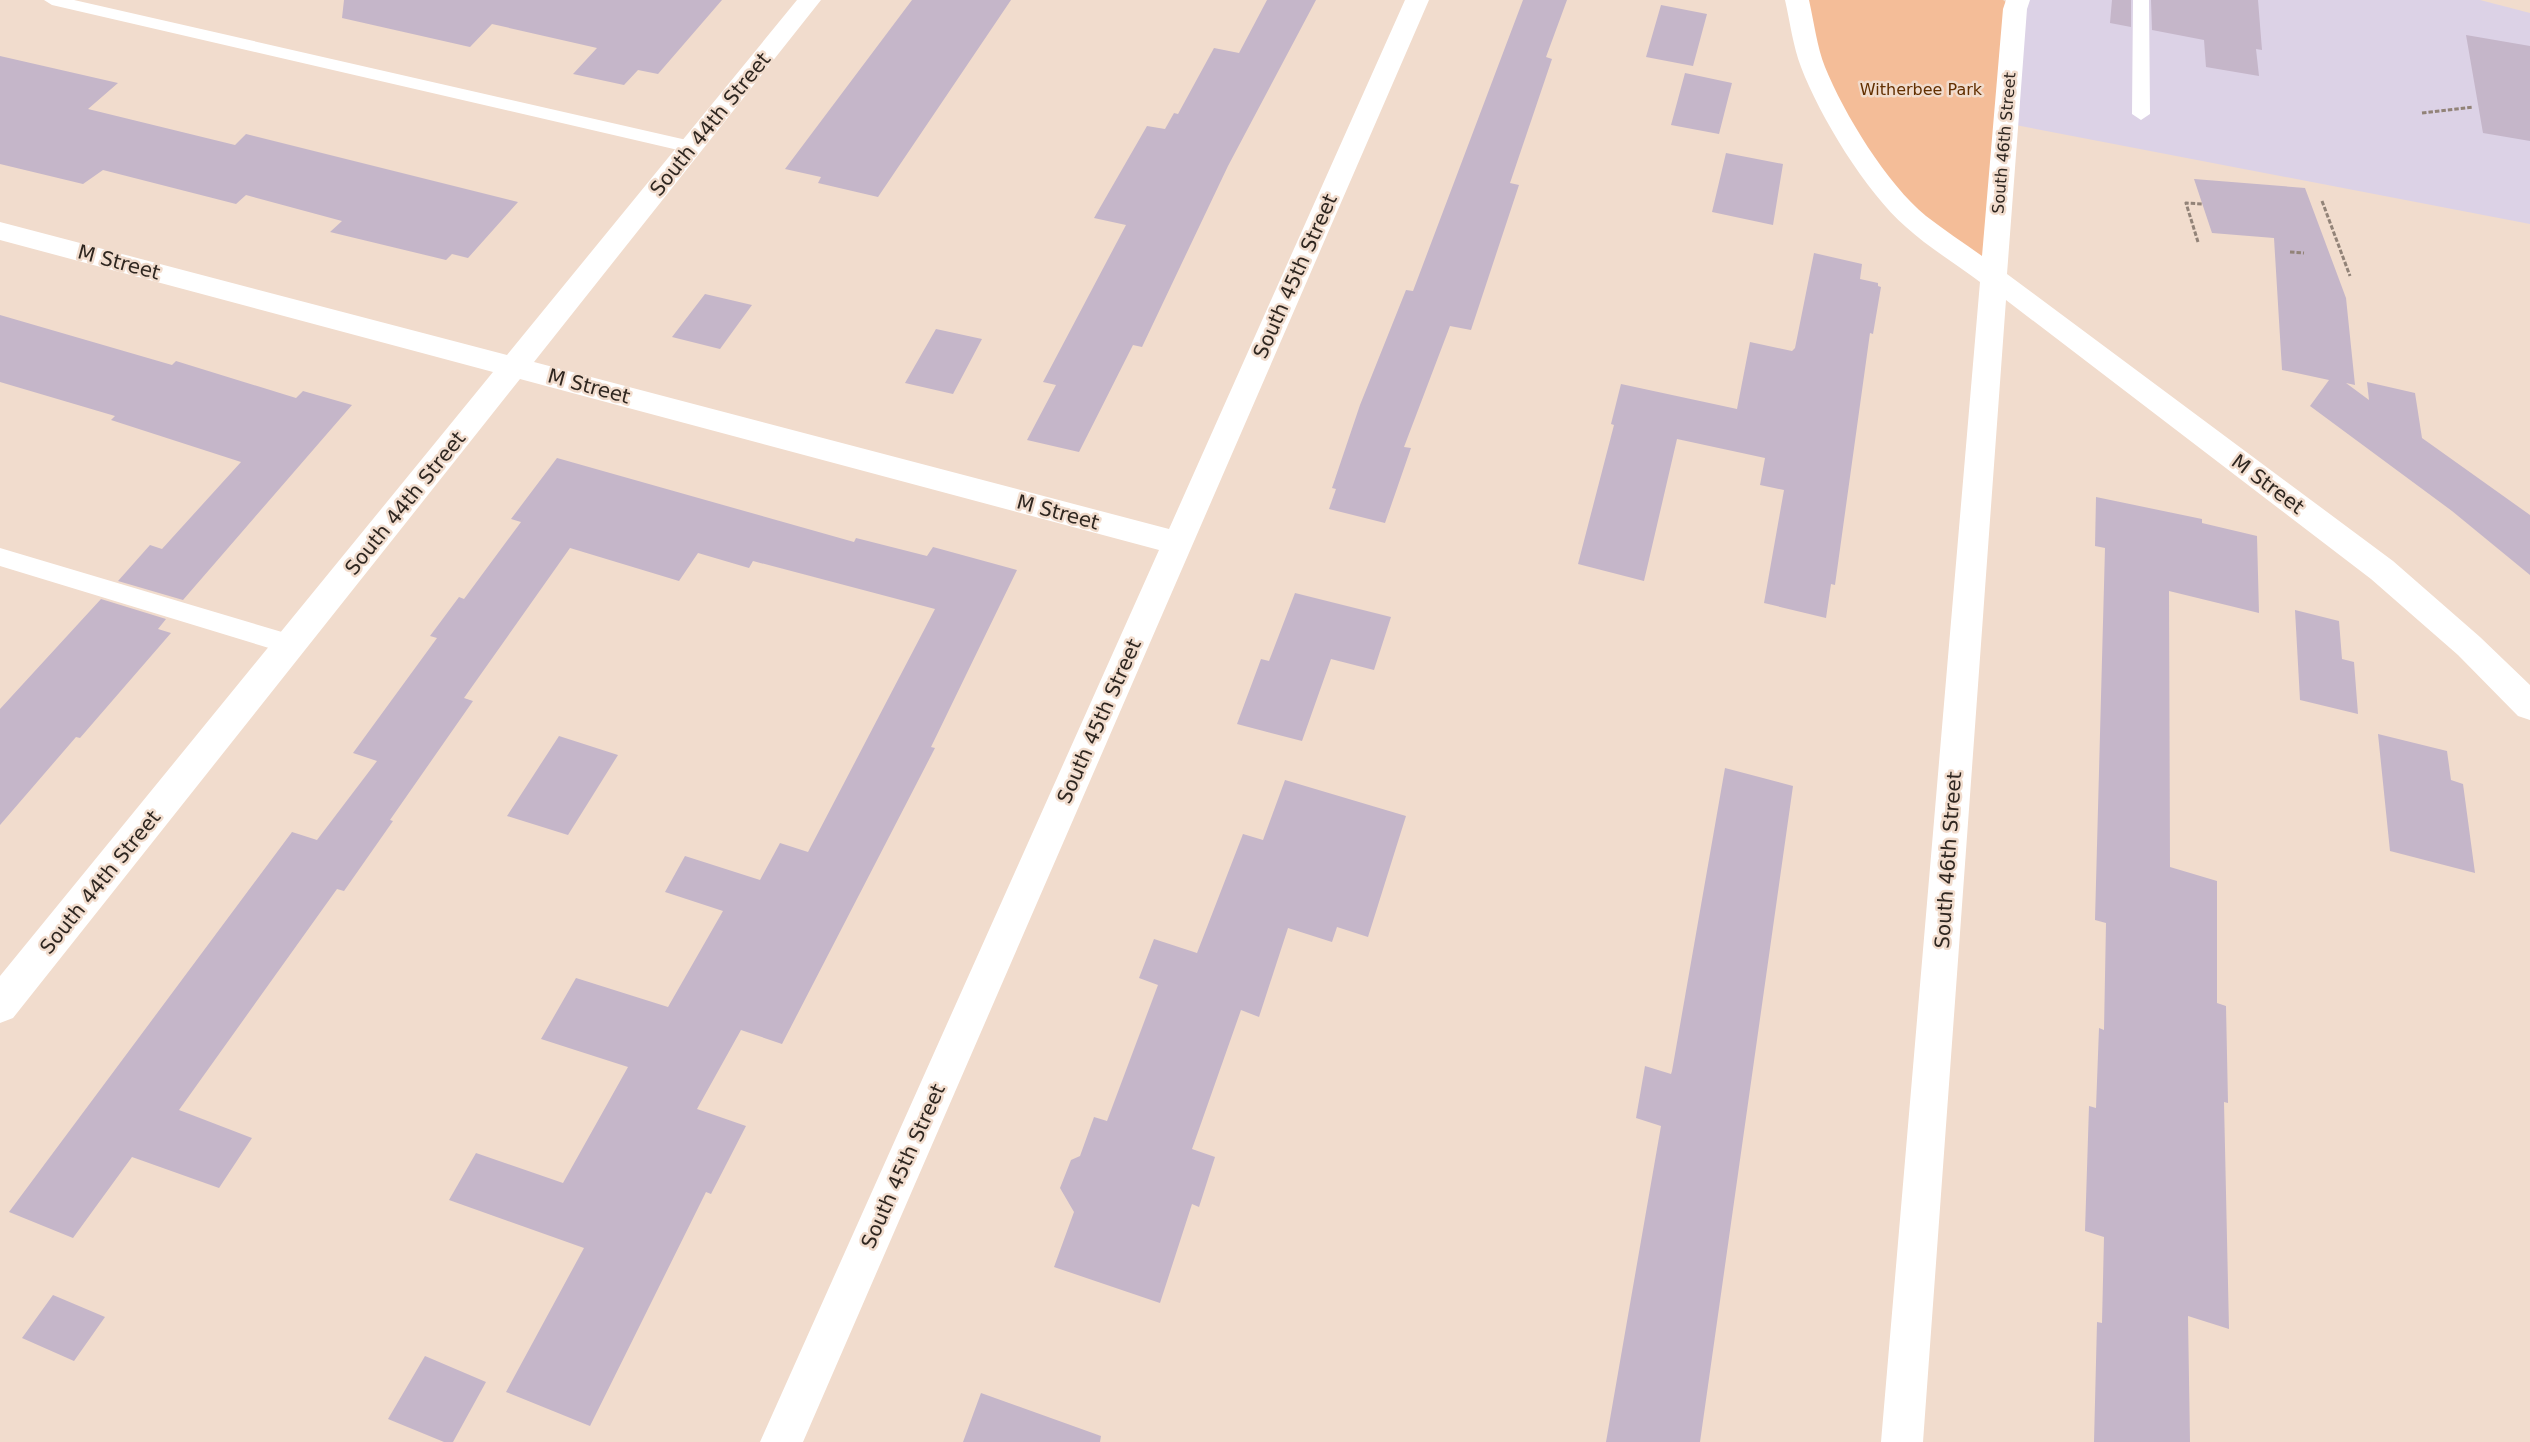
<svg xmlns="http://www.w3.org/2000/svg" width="2530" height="1442" viewBox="0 0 2530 1442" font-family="'DejaVu Sans',sans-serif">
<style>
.commercial{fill:#dcd2e6}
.green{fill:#f4bd98}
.building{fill:#c5b6c9}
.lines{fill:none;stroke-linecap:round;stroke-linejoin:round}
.path{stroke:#928378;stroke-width:3;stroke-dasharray:4.5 2;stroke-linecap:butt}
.lane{fill:#fff;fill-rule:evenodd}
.street{fill:#fff;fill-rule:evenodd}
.labels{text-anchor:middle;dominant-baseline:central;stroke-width:5;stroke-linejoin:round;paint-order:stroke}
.far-park-label{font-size:16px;fill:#622f00;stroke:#f1dccd}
.far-street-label{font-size:16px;fill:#2e2620;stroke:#f1dccd}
.street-label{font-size:20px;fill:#2e2620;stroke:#f1dccd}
</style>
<rect width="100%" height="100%" fill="#f1dccd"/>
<!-- commercial -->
<path class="commercial" d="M2018,0H2480L2530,13V224L2005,123Z"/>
<!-- green -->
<path class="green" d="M1797,0H2003L2015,9L1993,278L1932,236L1853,143Z"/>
<!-- building -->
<path class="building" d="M344,0H722L658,74L638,70L624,85L573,74L597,48L492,24L470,47L342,18Z
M912,0H1011L878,197L818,183L821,177L785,169Z
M1267,0H1316L1228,166L1142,347L1133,345L1079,452L1027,440L1056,385L1043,382L1126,225L1094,218L1147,126L1165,129L1174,113L1178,114L1214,48L1239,53Z
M1523,0H1567L1546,57L1552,59L1510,183L1519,185L1471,330L1450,326L1404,447L1411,448L1385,523L1329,509L1336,489L1332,488L1360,405L1406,290L1413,291Z
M2112,0H2131V27L2110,23Z
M2151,0H2258L2262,50L2256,49L2259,76L2206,67L2204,40L2152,30Z
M1661,5L1707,14L1693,66L1646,57Z
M2466,35L2530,46V141L2483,133Z
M0,56L118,83L88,109L235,145L246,134L518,202L468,258L452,254L446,260L330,232L342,221L246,195L236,204L103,170L83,184L0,164Z
M1685,73L1732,83L1719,134L1671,125Z
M1726,153L1783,164L1773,225L1712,212Z
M2194,179L2305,188L2346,298L2355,385L2346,383L2369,400L2367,382L2415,393L2422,438L2530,515V575L2452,511L2310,406L2329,380L2282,370L2274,238L2212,233Z
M1814,253L1862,264L1860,279L1878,283V286L1881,287L1873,334L1870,333L1835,585L1831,584L1826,618L1764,603L1784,490L1760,485L1765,458L1677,439L1644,581L1578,564L1614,425L1611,424L1621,384L1737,409L1750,342L1792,351L1795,348Z
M705,294L752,305L720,349L672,337Z
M0,315L172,365L176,361L296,398L303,391L352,405L183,600L118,581L150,545L162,549L241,462L111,420L115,416L0,382Z
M936,329L982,339L953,394L905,383Z
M557,458L854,542L856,538L927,556L933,547L1017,570L931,747L935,748L782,1044L741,1030L697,1109L746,1126L711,1194L706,1192L590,1426L506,1392L584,1248L449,1200L476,1153L563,1183L628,1067L541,1039L576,978L668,1007L723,911L665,892L685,856L760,880L780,843L808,852L935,609L753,561L749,568L698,553L679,581L570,548L464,698L473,701L390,820L393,821L344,891L337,889L179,1110L252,1138L219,1188L132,1157L73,1238L9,1212L292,832L317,840L377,761L353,753L437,638L430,636L459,597L464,599L521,522L511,519Z
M2096,497L2202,519V523L2257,536L2259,613L2169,591L2170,867L2217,881V1003L2226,1006L2228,1103L2224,1102L2229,1329L2188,1316L2190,1442H2094L2097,1322L2102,1323L2104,1237L2085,1231L2089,1106L2096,1108L2099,1028L2104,1030L2106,923L2095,920L2105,548L2095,546Z
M1295,593L1391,617L1374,670L1331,659L1302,741L1237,724L1261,659L1269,661Z
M101,599L166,619L158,629L171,633L80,738L76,737L0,825V709Z
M2295,610L2339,621L2342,659L2354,662L2358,714L2300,700Z
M2378,734L2447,751L2451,780L2463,784L2475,873L2390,851Z
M559,736L618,755L568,835L507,816Z
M1725,768L1793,786L1700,1442H1606L1661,1126L1636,1118L1645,1066L1671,1074L1672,1071Z
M1285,780L1406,816L1368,937L1337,927L1332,942L1288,928L1259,1017L1241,1010L1192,1149L1215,1157L1199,1207L1192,1204L1160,1303L1054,1267L1074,1212L1060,1188L1071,1160L1080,1156L1094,1117L1107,1121L1158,985L1139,978L1154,939L1197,953L1243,834L1263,840Z
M53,1295L105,1317L74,1361L22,1338Z
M425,1356L486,1382L453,1442H444L388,1419Z
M981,1393L1101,1436L1100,1442H963Z"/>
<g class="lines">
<!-- path -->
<path class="path" d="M2422,113L2473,107
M2322,201L2350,276
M2198,242L2186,203L2202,204
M2290,252L2304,253"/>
<!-- lane -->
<path class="lane" d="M44,0H74L691,141L700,147L691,153L52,5Z
M2133,0H2149L2150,114L2141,120L2132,114Z
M0,548L292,635L300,638L304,645L300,652L292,655L0,566Z"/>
<!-- street -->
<path class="street" d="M797,0H821L534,362L1169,529L1405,0H1429L803,1442H760L1159,550L520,379L13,1018L0,1023V976L493,372L0,240V222L507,355Z
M1785,0H1809C1814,22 1817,47 1825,67C1844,114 1887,184 1926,216C1944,230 1964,243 1982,256L2003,9L2006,0H2030L2027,9L2007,274L2393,561L2480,637L2530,685V720L2518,716L2458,655L2371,579L2006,300L1923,1442H1881L1980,282C1956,264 1928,247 1906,227C1866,192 1820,117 1801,67C1793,46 1790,22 1785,0Z"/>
</g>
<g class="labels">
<!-- far-park labels -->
<g class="far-park-label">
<text x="1921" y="89">Witherbee Park</text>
</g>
<!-- far-street labels -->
<g class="far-street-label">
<text transform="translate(2004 143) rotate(-85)">South 46th Street</text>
</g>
<!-- street labels -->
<g class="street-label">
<text transform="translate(710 124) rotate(-51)">South 44th Street</text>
<text transform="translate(119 262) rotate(15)">M Street</text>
<text transform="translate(1295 276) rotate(-66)">South 45th Street</text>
<text transform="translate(589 386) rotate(15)">M Street</text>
<text transform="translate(2268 484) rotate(37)">M Street</text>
<text transform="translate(405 503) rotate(-51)">South 44th Street</text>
<text transform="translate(1058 512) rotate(15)">M Street</text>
<text transform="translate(1099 721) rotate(-66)">South 45th Street</text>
<text transform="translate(1948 860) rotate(-86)">South 46th Street</text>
<text transform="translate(100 882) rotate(-51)">South 44th Street</text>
<text transform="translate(903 1166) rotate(-66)">South 45th Street</text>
</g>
</g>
</svg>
